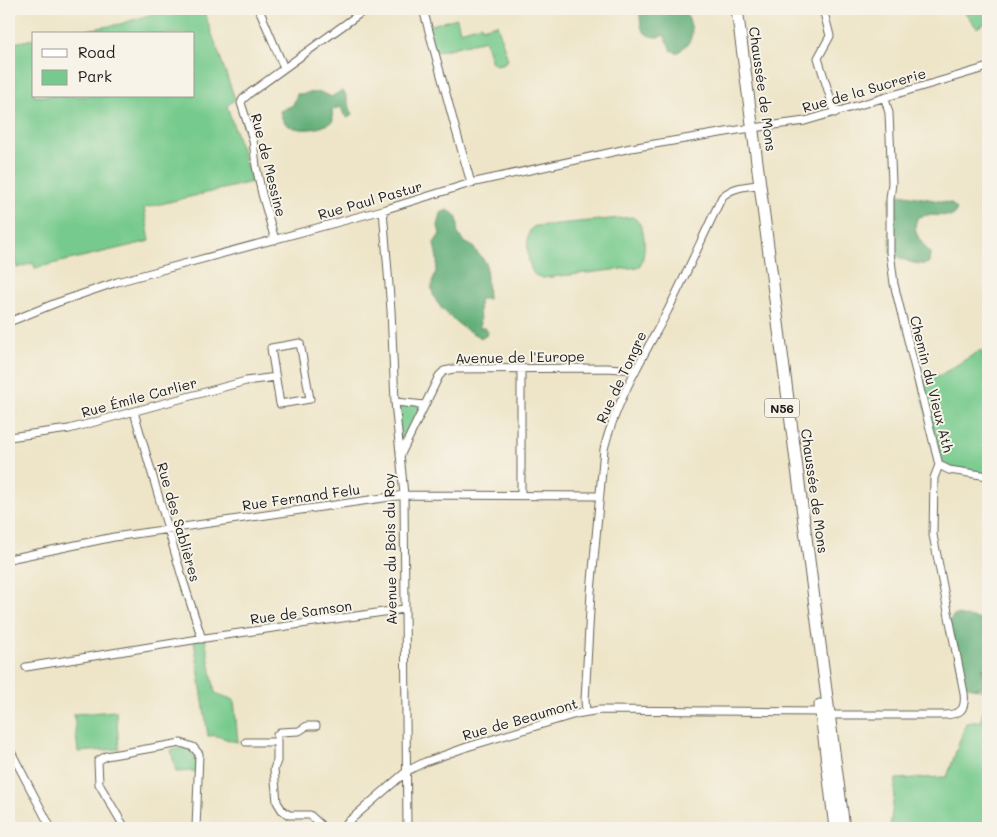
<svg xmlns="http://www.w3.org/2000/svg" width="997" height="837" viewBox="0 0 997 837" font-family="Mali,sans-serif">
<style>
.green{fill:#77ca8d;stroke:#4a7354}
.forest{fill:#61ae78;stroke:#3e654a}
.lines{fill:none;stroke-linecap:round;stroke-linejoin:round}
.minor-casing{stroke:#666258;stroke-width:9}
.primary-casing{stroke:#666258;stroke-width:13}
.minor{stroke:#fff;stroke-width:7}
.primary{stroke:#fff;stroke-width:11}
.labels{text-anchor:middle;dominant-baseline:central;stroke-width:4;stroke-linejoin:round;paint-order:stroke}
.shield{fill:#f7f3e8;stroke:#5e5c59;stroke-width:1}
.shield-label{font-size:12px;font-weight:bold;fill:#1c1c1c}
.street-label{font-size:14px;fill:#1c1c1c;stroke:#f7f3e8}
</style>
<rect width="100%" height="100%" fill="#f7f3e8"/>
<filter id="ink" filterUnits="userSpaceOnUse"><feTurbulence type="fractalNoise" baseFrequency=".02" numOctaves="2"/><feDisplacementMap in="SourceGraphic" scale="10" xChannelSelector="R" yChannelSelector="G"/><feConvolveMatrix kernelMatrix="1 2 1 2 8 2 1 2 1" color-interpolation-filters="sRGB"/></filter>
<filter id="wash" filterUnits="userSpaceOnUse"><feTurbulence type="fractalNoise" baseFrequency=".0096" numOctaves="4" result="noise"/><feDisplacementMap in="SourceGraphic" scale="20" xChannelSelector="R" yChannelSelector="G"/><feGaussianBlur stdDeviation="1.12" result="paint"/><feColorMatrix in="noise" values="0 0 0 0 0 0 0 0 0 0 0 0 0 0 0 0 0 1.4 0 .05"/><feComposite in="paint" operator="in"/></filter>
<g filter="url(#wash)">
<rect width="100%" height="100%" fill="#eee5c8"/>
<!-- green -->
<path class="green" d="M153,9H203L235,99L227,106L252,182L144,208L150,241L35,268L33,263L17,268L9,239V44L34,39V96H194V34H65L120,24L155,13Z
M962,9H972L975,12L978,9H988V21L977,28Z
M457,18L460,31L481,25L482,28L497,24L508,60L505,61V63L496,65L492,63L485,40L435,52L428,26Z
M632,217C647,223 647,255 639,267L543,278C540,277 538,277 535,275C528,269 525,239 530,231C531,228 533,227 536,226Z
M981,350L986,365L988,364V476L939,465L919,383L942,374Z
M395,402L425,405L400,457Z
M205,638L215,693L234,700L238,742C227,741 219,734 208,736L194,640Z
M982,666L988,673V828H890L896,779L947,777L966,723L981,721L987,692L973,688L982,686Z
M116,711L119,749L78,752L74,714Z
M184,748C196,752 196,760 197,771L176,772L171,750Z"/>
<!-- forest -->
<path class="forest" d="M640,9H679L682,13L687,15C695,33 694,41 677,53L671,50L664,35C657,39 646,37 642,29C640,24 640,15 640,9Z
M341,91L345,93L352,115L348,118L344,115L341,107L332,110L333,121C322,130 296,133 285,123C282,120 281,115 280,111L293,105L297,94C309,94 320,89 331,97Z
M900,194L951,203L957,209L953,216L928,215L918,217C910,232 922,242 930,253L929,263C917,267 901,259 890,252V199Z
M447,210C457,214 460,221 457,232L464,242L472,246L486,263L488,299H479L480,328H485L488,332L487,335L482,338C465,331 435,309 432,290C431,282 436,274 437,266C438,258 435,251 434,243L440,234L438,226L441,213Z
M957,615L988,621V673L982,667V671L986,679L982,686L973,688L962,684L949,622L953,616Z"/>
</g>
<g filter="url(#ink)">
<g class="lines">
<defs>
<path id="minor" d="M259,9L284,68
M423,9L455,127L471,183
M823,9L830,36L818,58L835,113
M383,210L391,310L395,402L404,495L407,828
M275,240L262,194L256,166L253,140L241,103L243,99L250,93L366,9
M9,322L56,303L117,282L383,210L471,183L631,148L738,130L805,121L988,67
M300,343L310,399L280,404L271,348Z
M521,369V495
M395,402L425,405
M134,412L182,577L202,639
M9,437L69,429L246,381L276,377
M400,456L439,376L444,371L454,369L607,368L636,370
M939,465L949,470L988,476
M9,559L114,537L404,495L599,496
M26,667L205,638L404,609
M586,712L585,700L591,592L604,449C616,401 643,357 666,314C686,275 703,236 722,197C732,187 746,186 760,185
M316,726H307L299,731L280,732L277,735V761L274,769L277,802L282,810L289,815H310L324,828
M246,742H276
M9,748L51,828
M125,828L99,784L98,761L106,756L181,743L193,747L199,754L196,828
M341,828L407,771L425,762L467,747L576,714L600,710L821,712L829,715H944C960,714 966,711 964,693L933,535L934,478L939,465L894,284L890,252V199L892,183L889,113L885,99"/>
<path id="primary" d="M737,9L844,828
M820,705L835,828"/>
</defs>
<!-- minor casing -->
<use href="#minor" class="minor-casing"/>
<!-- primary casing -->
<use href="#primary" class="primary-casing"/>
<!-- minor -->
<use href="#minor" class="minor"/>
<!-- primary -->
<use href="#primary" class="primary"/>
</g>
</g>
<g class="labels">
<!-- shield labels -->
<rect class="shield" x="764.5" y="398.5" width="35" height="19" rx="4"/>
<g class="shield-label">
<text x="782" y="408">N56</text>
</g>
<!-- street labels -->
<g class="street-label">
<text transform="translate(763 89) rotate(82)">Chaussée de Mons</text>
<text transform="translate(864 90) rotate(-16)">Rue de la Sucrerie</text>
<text transform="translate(269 165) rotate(76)">Rue de Messine</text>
<text transform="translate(370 200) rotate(-16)">Rue Paul Pastur</text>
<text transform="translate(520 357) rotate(-1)">Avenue de l'Europe</text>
<text transform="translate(621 377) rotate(-65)">Rue de Tongre</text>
<text transform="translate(932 384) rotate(76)">Chemin du Vieux Ath</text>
<text transform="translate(139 397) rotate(-15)">Rue Émile Carlier</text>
<text transform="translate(815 491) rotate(82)">Chaussée de Mons</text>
<text transform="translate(301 497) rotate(-8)">Rue Fernand Felu</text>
<text transform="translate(179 522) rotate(74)">Rue des Sablières</text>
<text transform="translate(390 549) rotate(-91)">Avenue du Bois du Roy</text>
<text transform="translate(301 612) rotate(-8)">Rue de Samson</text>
<text transform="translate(520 719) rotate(-16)">Rue de Beaumont</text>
</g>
</g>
<!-- margin -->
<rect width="997" height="837" fill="none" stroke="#f7f3e8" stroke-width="30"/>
<!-- legend -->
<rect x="32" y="32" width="162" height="65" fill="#f7f3e8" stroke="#9f9d96"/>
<rect x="42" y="49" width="25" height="8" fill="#ffffff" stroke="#9f9d96"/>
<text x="78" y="58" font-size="15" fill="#1c1c1c">Road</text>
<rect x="42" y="70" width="25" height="15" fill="#77ca8d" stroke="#9f9d96"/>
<text x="78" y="82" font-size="15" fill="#1c1c1c">Park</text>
</svg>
